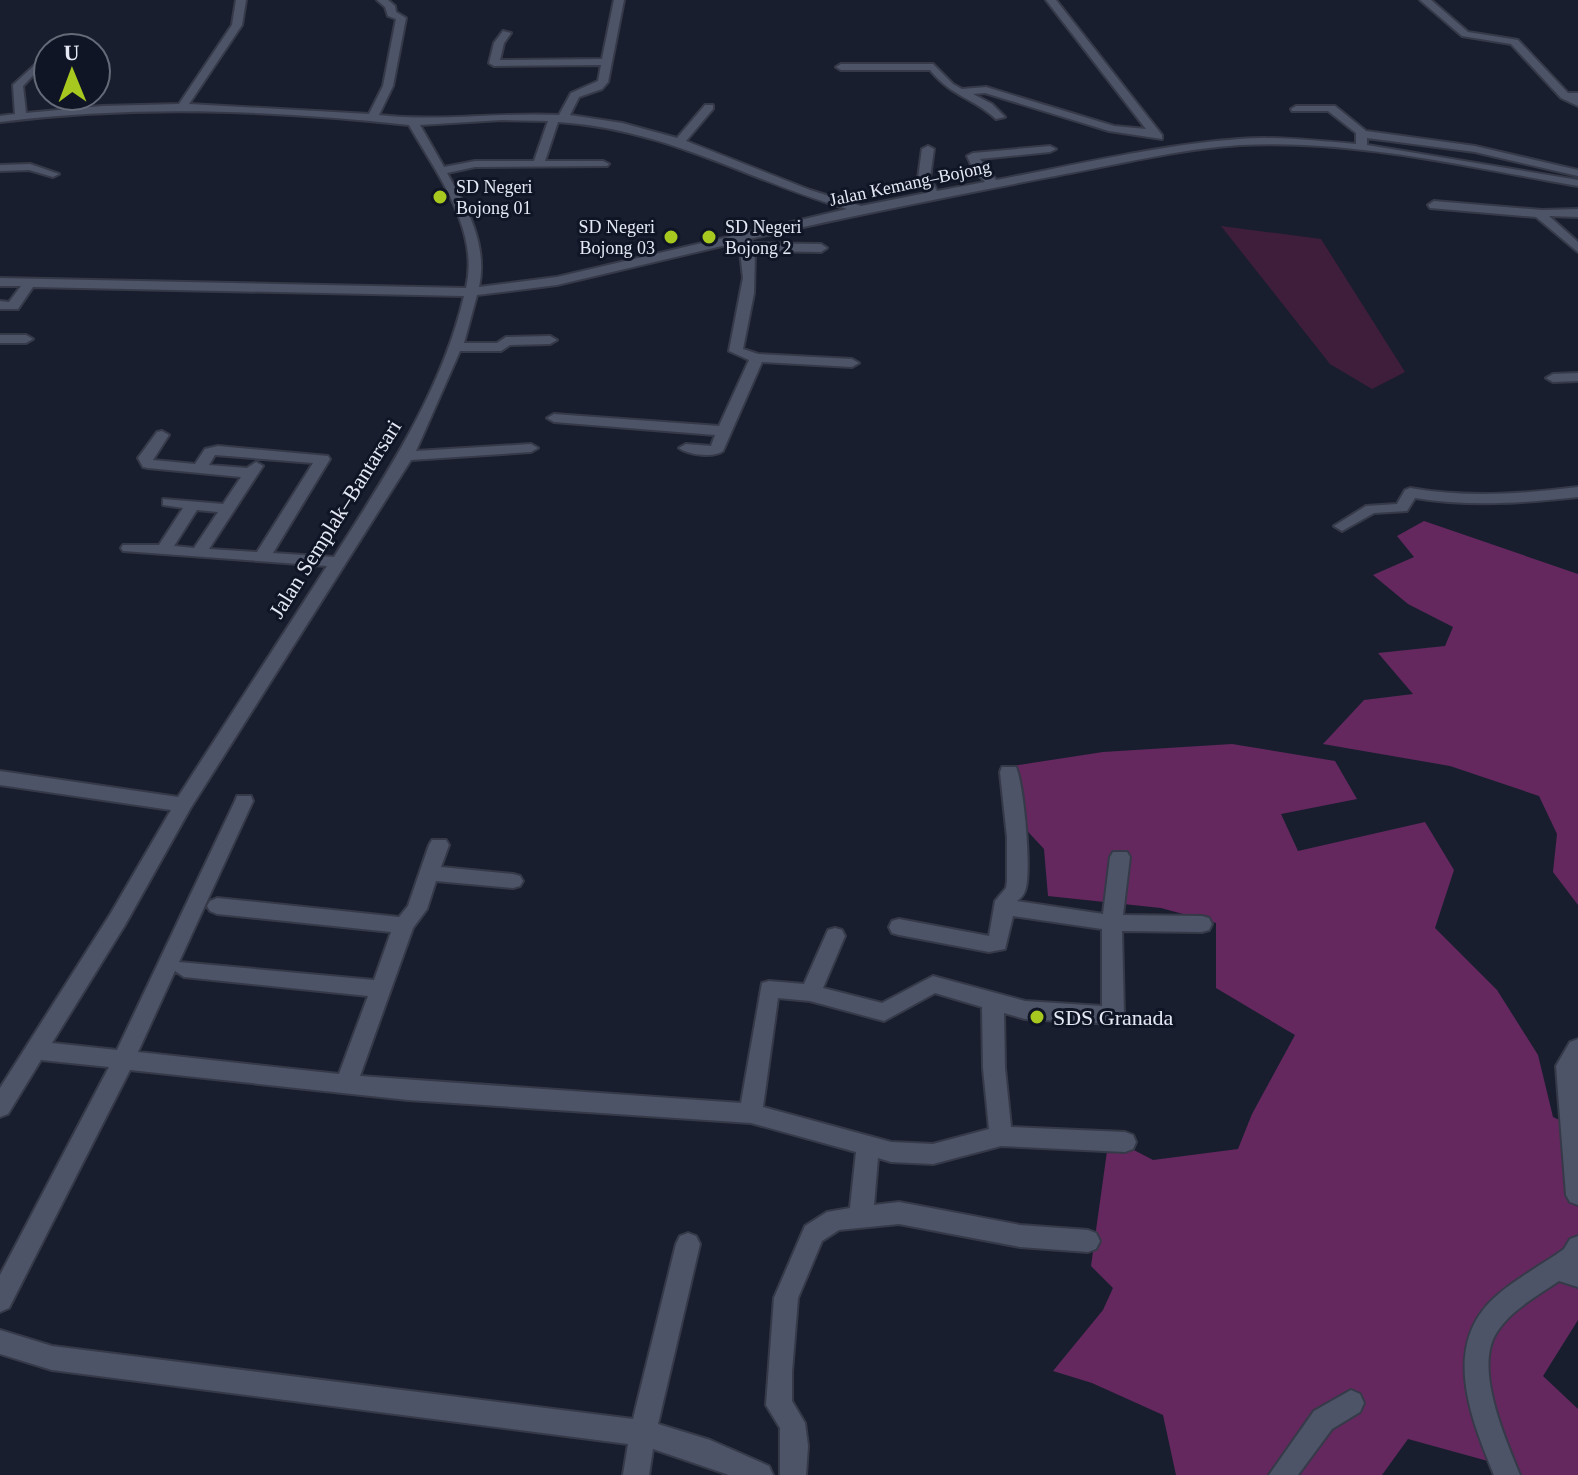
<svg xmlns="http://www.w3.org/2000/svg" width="1578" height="1475" viewBox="0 0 1578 1475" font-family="'Times New Roman',serif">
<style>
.green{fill:#3f1e3b}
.forest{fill:#64285e}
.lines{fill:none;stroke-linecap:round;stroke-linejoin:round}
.minor-casing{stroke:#363a48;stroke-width:4}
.minor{fill:#4d5468;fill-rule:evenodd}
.poi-dot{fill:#a7c81f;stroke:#101525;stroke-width:3}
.labels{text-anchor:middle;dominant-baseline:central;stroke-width:6;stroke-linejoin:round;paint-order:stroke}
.far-street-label{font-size:18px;fill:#e5e9f5;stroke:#101525}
.far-poi-label{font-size:18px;fill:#e5e9f5;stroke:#101525;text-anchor:start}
.street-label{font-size:22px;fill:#e5e9f5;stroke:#101525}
.poi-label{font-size:22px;fill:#e5e9f5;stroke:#101525;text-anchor:start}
</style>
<rect width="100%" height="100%" fill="#191e2f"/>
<!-- green -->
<path class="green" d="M1221,226L1321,239L1405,372L1372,389L1330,364Z"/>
<!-- forest -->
<path class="forest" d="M1424,521L1578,574V905L1553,872L1557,834L1539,796L1450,766L1323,744L1364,700L1413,694L1378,653L1445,646L1453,627L1408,604L1373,575L1414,557L1397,536Z
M1232,744L1335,761L1357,799L1281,814L1298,851L1425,822L1454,870L1435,928L1497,990L1538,1055L1553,1117L1578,1129V1320L1543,1376L1578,1409V1475H1514L1495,1463L1408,1439L1382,1475H1176L1163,1415L1092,1383L1053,1371L1103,1310L1113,1288L1091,1266L1109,1137L1153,1160L1238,1149L1252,1114L1295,1035L1216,988V923L1161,908L1048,896L1044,849L1008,810L999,768L1103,752Z"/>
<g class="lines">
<defs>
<path id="minor" d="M236,0H246L242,25L189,104L369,114L383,86L396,19L388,16L385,7L377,0H388L395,6L396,12L406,18L393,86L379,115C439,122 499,112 559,115L571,93L598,81L601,65L494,66L489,63L494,43L503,31L511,33L504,43L500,60L602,59L614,0H624L608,82L602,89L579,97L570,115L622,123L677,138L705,105H713V109L686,141L810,190L861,206L926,193L918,178L922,149L928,146L934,149L930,178L937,191L985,182L973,169L967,156L973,153L1050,146L1056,149L1050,152L980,159L996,180C1076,165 1158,145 1239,139C1278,136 1318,141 1356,144V133L1328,111H1292L1291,109L1296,106H1335L1366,131L1475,146L1578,170V176L1475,152L1367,138V145L1578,180V186C1468,167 1353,139 1240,145C1180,149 1120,164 1060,175C957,195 853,215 750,239L752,243L821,244L827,248L821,252L755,251L754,293L743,349L758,354L852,359L859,363L852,367L762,362L723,451C714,458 688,455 679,448L686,444L711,446L715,435L554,422L547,418L554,414L719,426L749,360L729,351L743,278L739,242L557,285L477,295L464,343H497L506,337L550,336L557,340L550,344L510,345L501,351H460L416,451L531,444L538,448L531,452L411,460L190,809L125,925L52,1043L117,1050L235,801L237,796H251L253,801L179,962L374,980L391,932L217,914L210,911L207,906L210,901L217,898L399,917L408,906L429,845L432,840H446L449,845L441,867L513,874L520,876L523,881L520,886L513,888L436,881L427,909L413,928L360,1076L741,1103L762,983L769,981L804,984L828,930L835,928L842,930L845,936L823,988L882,1003L933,976L1025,1001L1102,1006V929L1013,916L1005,949L989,952L899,935L892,933L889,927L892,921L899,919L989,936L995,901L1006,888L1007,881V837L1000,772L1002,767H1016C1024,785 1032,873 1025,891C1023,896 1021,898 1017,901L1103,914L1110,857L1113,852H1127L1130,857L1123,915L1202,916L1209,918L1212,924L1209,930L1202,932L1122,931L1124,1015L1121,1021L1113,1024L1025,1019L1004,1013L1005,1068L1011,1127L1125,1132L1133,1135L1136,1142L1133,1149L1125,1152L1001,1146L933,1164L891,1162L878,1158L874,1205L899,1202L1020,1225L1088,1230L1096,1233L1100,1241L1096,1249L1088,1252L1020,1247L899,1224L839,1230L822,1241L798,1298L792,1372V1401L805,1423L808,1446L806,1475H780V1428L766,1405L774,1298L805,1226L827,1212L850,1208L856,1152L751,1123L408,1100L130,1070L9,1308L0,1312V1275L109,1067L41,1060L8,1114L0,1117V1088L111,913L171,810L0,785V771L178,797L327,566L123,551L121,548L123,545H159L183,508L163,505V499L223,504L241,477L148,468L143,467L138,458L157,432L162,431L169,435L153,460L195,464L205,449L218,446L328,456L330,459L273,553L334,557C386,475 442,391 464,296L33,287L18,309H0V301L9,302L21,286H0V278L466,288C480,229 436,173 409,125C272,110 137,105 0,122V116L15,114L13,85L38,62L43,65L23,86L26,113L102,106L179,104L232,25ZM502,120L548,121L534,161H475L444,167L420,125ZM558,122C667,129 745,179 847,209L557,277L479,287C488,244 467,208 447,173L475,167L607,166L609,164L603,161H545ZM215,455L313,463L257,552L209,549L263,466L256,462L247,468L209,465ZM197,510L218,512L194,548L174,546ZM175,971L184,977L368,996L339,1074L138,1052ZM935,993L982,1007L983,1068L989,1129L933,1144L891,1142L763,1107L778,998L810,1001L884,1021Z
M1046,0H1056L1162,135V139L1109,131L985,93L973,94L992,104L1005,117L996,119C972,97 952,97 930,70H841L836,67L841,64H933L953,84L962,89L986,87L1114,126L1146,129Z
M1420,0H1431L1468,32L1518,40L1568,93H1578V106L1561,98L1511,44L1462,36Z
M30,164L59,174L53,177L29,170L0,171V165Z
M1434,201L1542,210L1578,209V217L1549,216L1578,242V252L1536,217L1430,208L1428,205Z
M0,335H26L33,339L26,343H0Z
M1578,373V381L1553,382L1546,378L1553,374Z
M1578,487V497C1523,503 1470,507 1415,498L1407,511L1374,513L1342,531L1334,526L1366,506L1397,504L1405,490L1410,488C1467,498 1521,494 1578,487Z
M1578,1039V1205L1570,1202L1566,1195L1556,1066L1570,1042Z
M688,1233L696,1236L700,1244L658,1424L710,1440L769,1466L773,1475H729L653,1449L649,1475H623L628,1444L52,1370L0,1354V1330L52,1346L633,1419L676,1244L680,1236Z
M1578,1236V1287L1559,1281C1537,1296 1511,1310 1497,1332C1473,1368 1506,1440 1520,1475H1494C1473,1423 1443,1353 1488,1304C1509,1282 1539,1267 1564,1249L1570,1239Z
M1351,1390L1360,1394L1364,1403L1360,1412L1332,1429L1298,1475H1269L1314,1411Z"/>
</defs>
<!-- minor casing -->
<use href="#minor" class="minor-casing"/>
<!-- minor -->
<use href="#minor" class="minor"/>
</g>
<!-- markers -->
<g class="poi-dot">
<circle cx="440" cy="197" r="8"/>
<circle cx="671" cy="237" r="8"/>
<circle cx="709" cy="237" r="8"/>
<circle cx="1037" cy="1017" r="8"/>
</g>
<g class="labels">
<!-- far-street labels -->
<g class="far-street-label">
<text transform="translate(910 183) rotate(-12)">Jalan Kemang–Bojong</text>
</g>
<!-- far-poi labels -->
<g class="far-poi-label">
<text x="456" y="187">SD Negeri<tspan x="456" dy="21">Bojong 01</tspan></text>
<text x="655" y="227" text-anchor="end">SD Negeri<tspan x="655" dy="21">Bojong 03</tspan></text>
<text x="725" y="227">SD Negeri<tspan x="725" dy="21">Bojong 2</tspan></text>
</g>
<!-- street labels -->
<g class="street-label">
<text transform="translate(335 519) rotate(-58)">Jalan Semplak–Bantarsari</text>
</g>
<!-- poi labels -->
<g class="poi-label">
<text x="1053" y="1017">SDS Granada</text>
</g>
</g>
<!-- north arrow -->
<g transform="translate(72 72) rotate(359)"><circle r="38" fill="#101525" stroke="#656a78" stroke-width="2"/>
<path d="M0-6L14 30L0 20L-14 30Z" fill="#a7c81f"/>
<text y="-12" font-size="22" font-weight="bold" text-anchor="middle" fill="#e5e9f5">U</text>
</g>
</svg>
